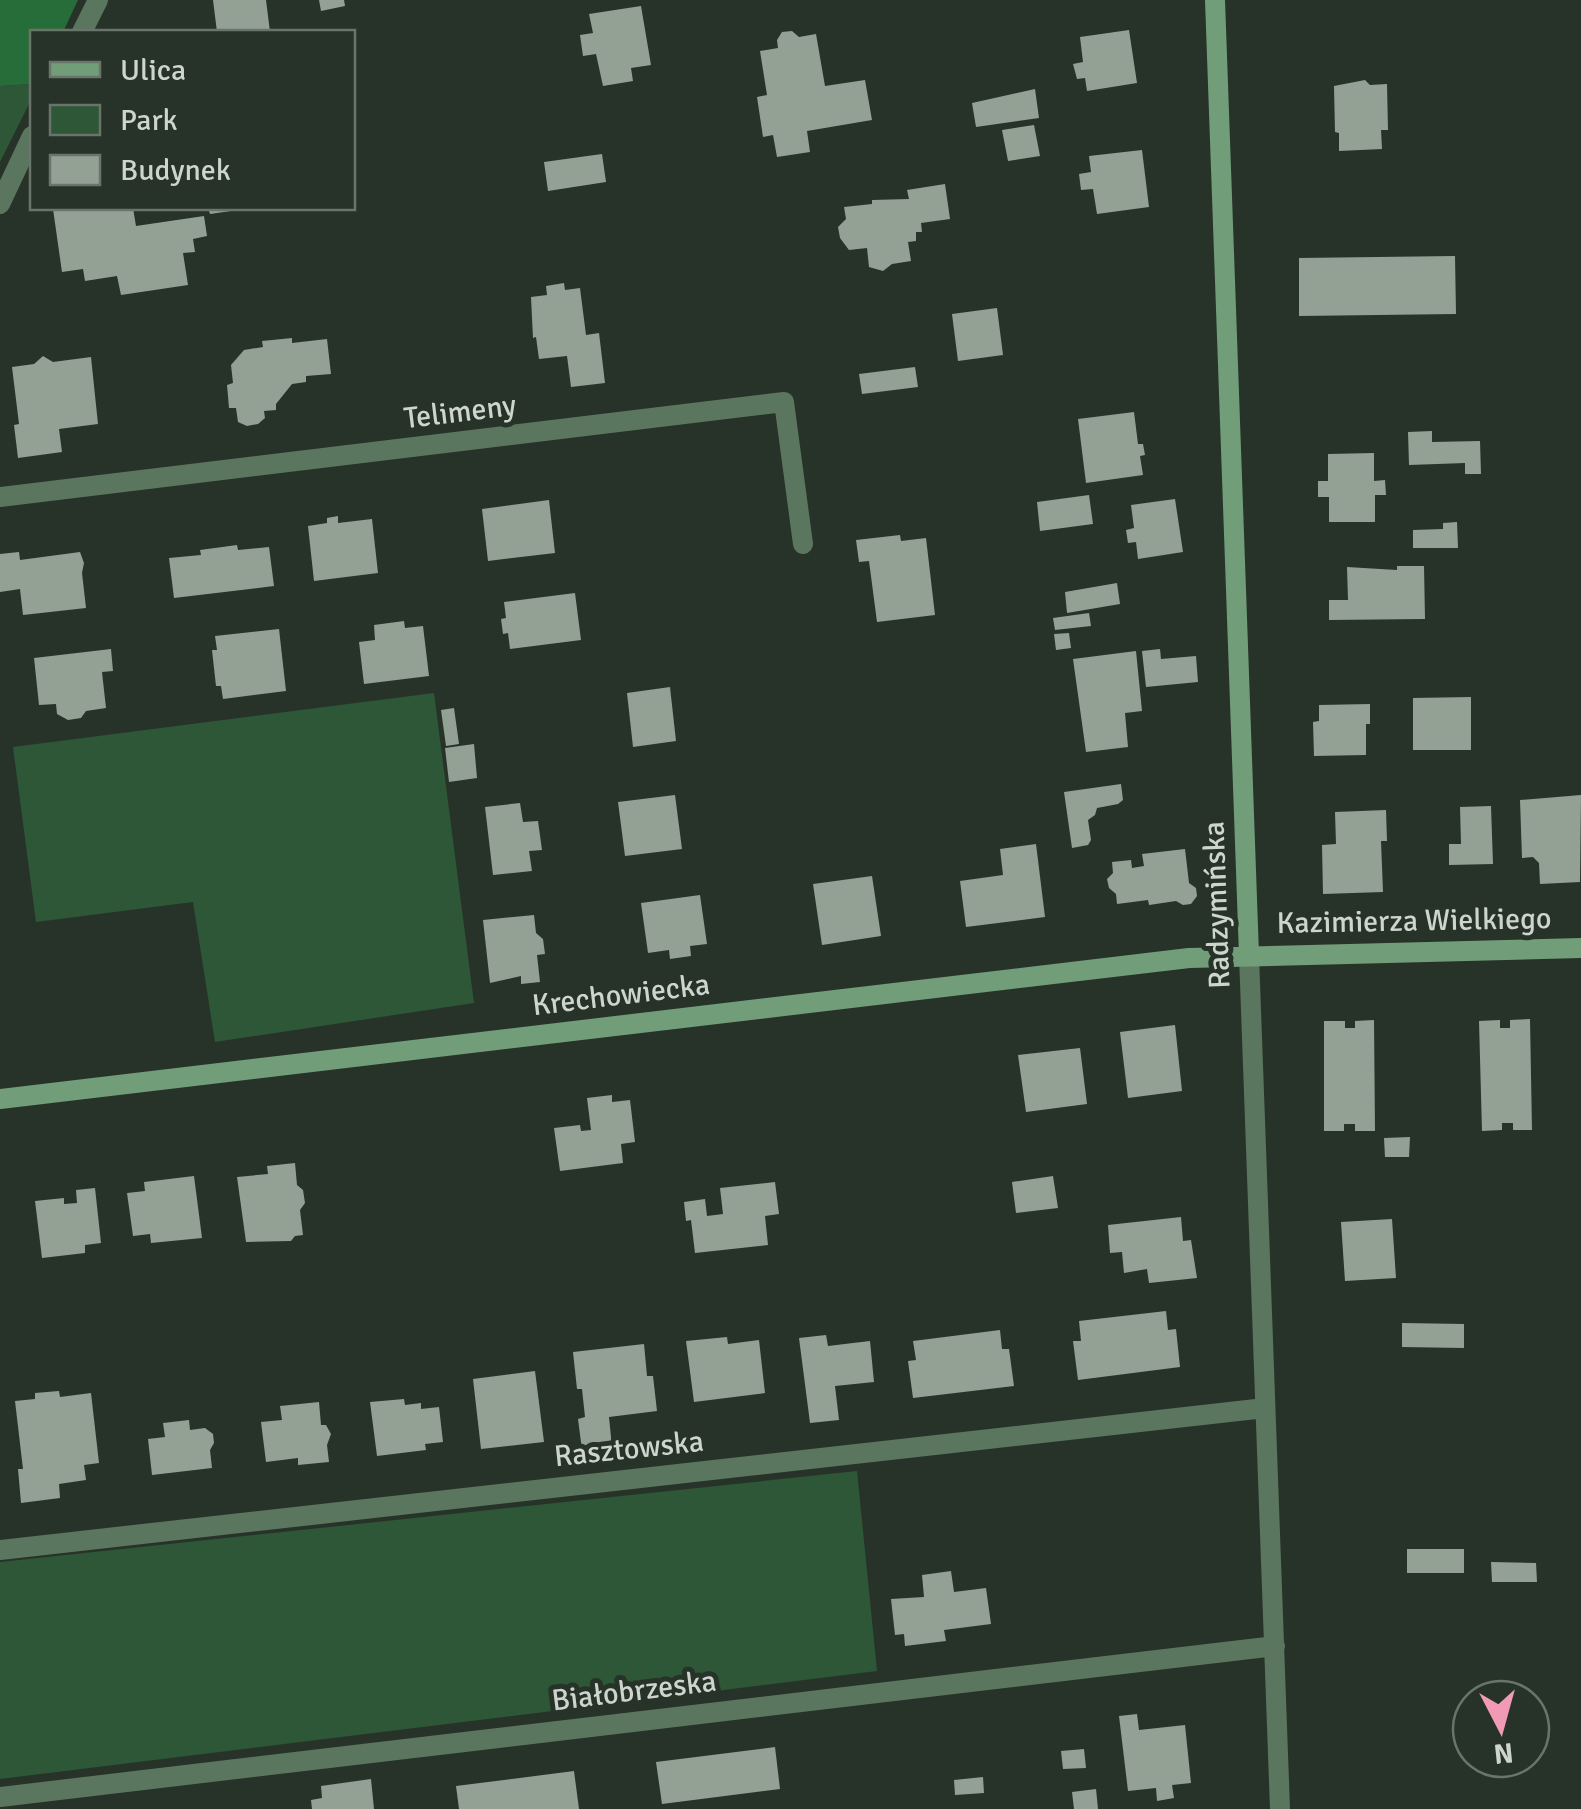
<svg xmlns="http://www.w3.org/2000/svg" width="1581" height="1809" viewBox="0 0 1581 1809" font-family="Signika,sans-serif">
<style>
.green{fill:#2d5736}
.forest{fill:#276d39}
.building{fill:#93a195}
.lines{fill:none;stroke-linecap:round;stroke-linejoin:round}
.street{stroke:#5b765f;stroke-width:20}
.secondary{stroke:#719e79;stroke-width:20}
.labels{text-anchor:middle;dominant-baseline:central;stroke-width:10;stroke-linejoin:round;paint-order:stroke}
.street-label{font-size:30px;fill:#ced5cf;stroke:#273329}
</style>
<rect width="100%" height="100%" fill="#273329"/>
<!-- green -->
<path class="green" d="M32,84V98L0,162V86Z
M434,693L474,1003L215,1042L193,902L36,922L13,747Z
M857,1471L877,1671L0,1779V1562Z"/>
<!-- forest -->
<path class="forest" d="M0,0H78L63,32H32V84L0,86Z"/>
<!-- building -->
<path class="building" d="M213,0H266L270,32H217Z
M319,0H344L345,6L321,11Z
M641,6L651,65L631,68L633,81L603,86L596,54L583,56L580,35L593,33L589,14Z
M1129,30L1137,83L1087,91L1085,78L1077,79L1073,64L1083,62L1080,37Z
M792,31L799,37L816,34L825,86L865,80L872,120L807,131L810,152L777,157L773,135L763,137L757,97L767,95L760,51L778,48L777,40L782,32Z
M1365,80L1370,85L1387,84L1388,130H1381L1382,149L1339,151V133L1335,132L1334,86Z
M1035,89L1039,118L976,127L972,103Z
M1034,125L1040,156L1008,161L1002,130Z
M1142,150L1149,207L1097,214L1093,189L1081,190L1079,174L1091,172L1089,156Z
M602,154L606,182L548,191L544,162Z
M945,184L950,219L921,223L922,232H916V241L908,242L911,261L892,264L883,271L869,267L867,248L849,250L840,238L838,227L846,219L844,207L872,204V200L909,199L907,190Z
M66,208H133L136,226L204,216L207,236L193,239L195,252L183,253L188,285L121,295L117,276L85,281L83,269L62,272L53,209Z
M208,208H238V210L210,214Z
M1455,256L1456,314L1299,316V258Z
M564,283L565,290L580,288L586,335L599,333L605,383L571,387L567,356L539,359L536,337L533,338L531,297L547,295L546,286Z
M997,308L1003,355L958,361L952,314Z
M292,338V343L327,339L331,374L306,376V382L292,384L276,404V410L264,411L265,418L258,424L247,426L238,422L236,408H229L227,385L233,383L231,365L244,350L263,347L262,341Z
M43,356L53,362L91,357L98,424L59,429L62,452L18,458L14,425L19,424L12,367L34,364Z
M915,367L918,387L862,394L859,374Z
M1134,412L1138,444H1143L1145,455L1140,456L1143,475L1086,483L1078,419Z
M1432,431V442L1480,441L1481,474H1465V463L1409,465L1408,432Z
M1374,453V481L1385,480L1386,495H1375V522H1329V497H1318V481H1328V454Z
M1089,495L1093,524L1040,531L1037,502Z
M1175,499L1183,552L1138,559L1136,542L1128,543L1126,530L1134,528L1131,505Z
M549,500L555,553L488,561L482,509Z
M338,516V523L372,519L378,573L314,581L308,526L327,523V518Z
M1457,522L1458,548H1413V530L1443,529V523Z
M900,535L901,541L926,538L935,615L877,622L869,561L859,562L856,540Z
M237,545L238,550L269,547L274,586L174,598L169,558L201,555L200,550Z
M19,552L20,560L80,552L84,563L82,573L86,608L23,615L20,589L0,592V554Z
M1397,566H1424L1425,619L1329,620V600H1348L1347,567L1397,570Z
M1117,583L1120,604L1067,613L1065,592Z
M575,593L581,640L510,649L508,633L503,634L501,619L506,618L504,602Z
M1089,613L1091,626L1055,630L1053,618Z
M404,621L405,628L423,626L429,676L364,684L359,642L375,640L374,625Z
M279,629L286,691L223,699L221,686H216L212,650H217L215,636Z
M1069,633L1071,648L1056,650L1054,634Z
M111,649L113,671L102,672L106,708L86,711L81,718L68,720L57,714L56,704L39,705L34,658Z
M1160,649L1161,659L1196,656L1198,682L1146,687L1142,651Z
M1136,651L1142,711L1125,713L1128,747L1086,752L1073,659Z
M670,687L676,741L633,747L627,693Z
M1471,697V750H1413V698Z
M1370,704V724H1366V755L1314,756L1313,722L1319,721V705Z
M454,708L459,744L446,746L441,710Z
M474,744L477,778L449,782L445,748Z
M1121,784L1123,800L1118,804L1097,808L1095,815L1088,820L1091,840L1088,845L1072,848L1064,792Z
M675,795L682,849L625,856L618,802Z
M1581,795L1580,882L1540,884L1539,863L1533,857L1522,858L1520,800Z
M520,803L523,822L538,821L542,850L529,851L532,871L493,875L485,807Z
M1491,806L1493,864L1449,865V844H1461L1460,807Z
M1386,810L1387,841H1381L1383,892L1323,894L1322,845L1336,844L1335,812Z
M1036,844L1045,917L966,927L960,881L1003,875L1000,849Z
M1185,849L1189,883L1196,888L1197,896L1191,904L1183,905L1176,901L1149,905L1148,900L1117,904L1116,894L1109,888L1107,879L1113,873L1112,862L1131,860L1132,868L1144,866L1142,854Z
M872,876L881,936L822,945L813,884Z
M700,895L707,944L690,946L691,956L670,959L669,950L648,953L641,903Z
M534,915L536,933L543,939L545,954L537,955L540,982L521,984V976L490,983L483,920Z
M1530,1019L1532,1130H1513V1123H1502V1130L1482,1131L1479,1021L1500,1020V1028H1510V1020Z
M1374,1020L1375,1131H1355V1124H1344V1131H1324V1021H1345V1028H1355V1021Z
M1175,1025L1182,1091L1128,1098L1120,1032Z
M1080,1048L1087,1104L1026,1112L1018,1055Z
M612,1095V1102L630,1100L635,1142L621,1144L623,1163L560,1171L554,1128L580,1125L581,1131L591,1130L587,1098Z
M1410,1137L1409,1157H1385L1384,1138Z
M295,1163L297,1185L303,1190L305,1203L300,1210L303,1235L295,1236L291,1241L246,1242L237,1177L268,1174L267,1166Z
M194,1176L202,1238L151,1243L150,1234L133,1236L127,1193L145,1191L144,1182Z
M1053,1176L1058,1208L1016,1213L1012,1182Z
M775,1182L779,1214L765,1216L768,1245L695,1253L691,1220L686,1221L684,1202L705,1199L707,1216L723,1214L720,1188Z
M95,1188L101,1243L85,1245V1253L42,1258L35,1201L64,1198V1204L77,1203L76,1190Z
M1181,1217L1183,1241L1191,1240L1197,1278L1149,1283L1147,1269L1124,1273L1122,1252L1110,1253L1108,1225Z
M1392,1219L1396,1278L1345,1281L1341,1222Z
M1166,1311L1168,1330L1176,1329L1180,1367L1078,1380L1073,1341H1081L1079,1321Z
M1402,1323L1464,1324V1348L1402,1347Z
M1000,1330L1002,1349H1009L1014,1386L913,1398L908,1361L916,1360L913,1341Z
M826,1335L828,1346L870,1341L874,1382L835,1386L839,1420L810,1423L799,1338Z
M727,1337L728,1344L759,1340L765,1393L694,1402L686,1341Z
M644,1344L647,1376H653L657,1411L609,1417L612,1447L582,1450L578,1419L585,1417L582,1389H577L573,1352Z
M535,1371L544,1442L481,1449L473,1379Z
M59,1391L60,1397L91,1393L99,1463L84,1465L86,1480L59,1484L60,1498L21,1503L18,1469H23L15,1401L35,1399V1393Z
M404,1399L405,1405L421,1403V1409L439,1407L443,1442L425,1444L426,1450L377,1456L370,1402Z
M319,1402L321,1425H326L331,1434L327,1445L329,1462L298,1465V1458L266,1462L261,1422L282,1420L280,1406Z
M189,1420L190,1430L205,1428L213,1434L214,1443L210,1450L212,1468L152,1475L148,1439L165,1437L163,1423Z
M1407,1549H1464V1573H1407Z
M1491,1562L1536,1563L1537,1582H1492Z
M951,1571L954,1592L986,1588L991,1624L944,1630L946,1641L905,1646L904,1634L895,1635L891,1599L924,1597L922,1575Z
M1137,1714L1139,1730L1185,1725L1191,1783L1172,1785L1174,1798L1157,1801L1156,1788L1128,1791L1119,1716Z
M775,1747L780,1789L662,1804L656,1762Z
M1084,1749L1086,1768L1063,1769L1061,1751Z
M574,1771L579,1809H459L456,1786Z
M983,1777L984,1793L955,1795L954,1780Z
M371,1779L374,1809H312L311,1800L322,1798L321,1786Z
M1096,1789L1098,1809H1074L1072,1792Z"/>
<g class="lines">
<!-- street -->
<path class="street" d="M82,32L98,0
M0,204L32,136
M0,497L784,402L803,544
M1249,955L1280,1809
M0,1550L1265,1408
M0,1797L1275,1646"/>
<!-- secondary -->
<path class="secondary" d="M1215,0L1249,955
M0,1099L1189,958L1581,948"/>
</g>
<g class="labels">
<!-- street labels -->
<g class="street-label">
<text transform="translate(460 412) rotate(-7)">Telimeny</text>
<text transform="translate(1217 905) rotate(-92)">Radzymińska</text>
<text transform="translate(1414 921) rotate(-1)">Kazimierza Wielkiego</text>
<text transform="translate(621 995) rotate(-7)">Krechowiecka</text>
<text transform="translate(629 1449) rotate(-6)">Rasztowska</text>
<text transform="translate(634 1691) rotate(-7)">Białobrzeska</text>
</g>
</g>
<!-- legend -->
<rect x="30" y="30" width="325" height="180" fill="#273329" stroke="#6a746b" stroke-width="2.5"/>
<rect x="50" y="62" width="50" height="15" fill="#719e79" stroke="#6a746b" stroke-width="2.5"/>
<text x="120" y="80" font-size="30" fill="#ced5cf">Ulica</text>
<rect x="50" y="105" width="50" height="30" fill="#2d5736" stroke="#6a746b" stroke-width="2.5"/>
<text x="120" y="130" font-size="30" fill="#ced5cf">Park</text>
<rect x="50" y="155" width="50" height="30" fill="#93a195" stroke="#6a746b" stroke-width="2.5"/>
<text x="120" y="180" font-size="30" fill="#ced5cf">Budynek</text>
<!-- north arrow -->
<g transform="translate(1501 1729) rotate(174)"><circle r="48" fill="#273329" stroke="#6a746b" stroke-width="2.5"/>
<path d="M0-8L18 38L0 25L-18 38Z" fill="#f09ab6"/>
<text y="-15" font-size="28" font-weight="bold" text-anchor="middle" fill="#ced5cf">N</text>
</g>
</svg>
